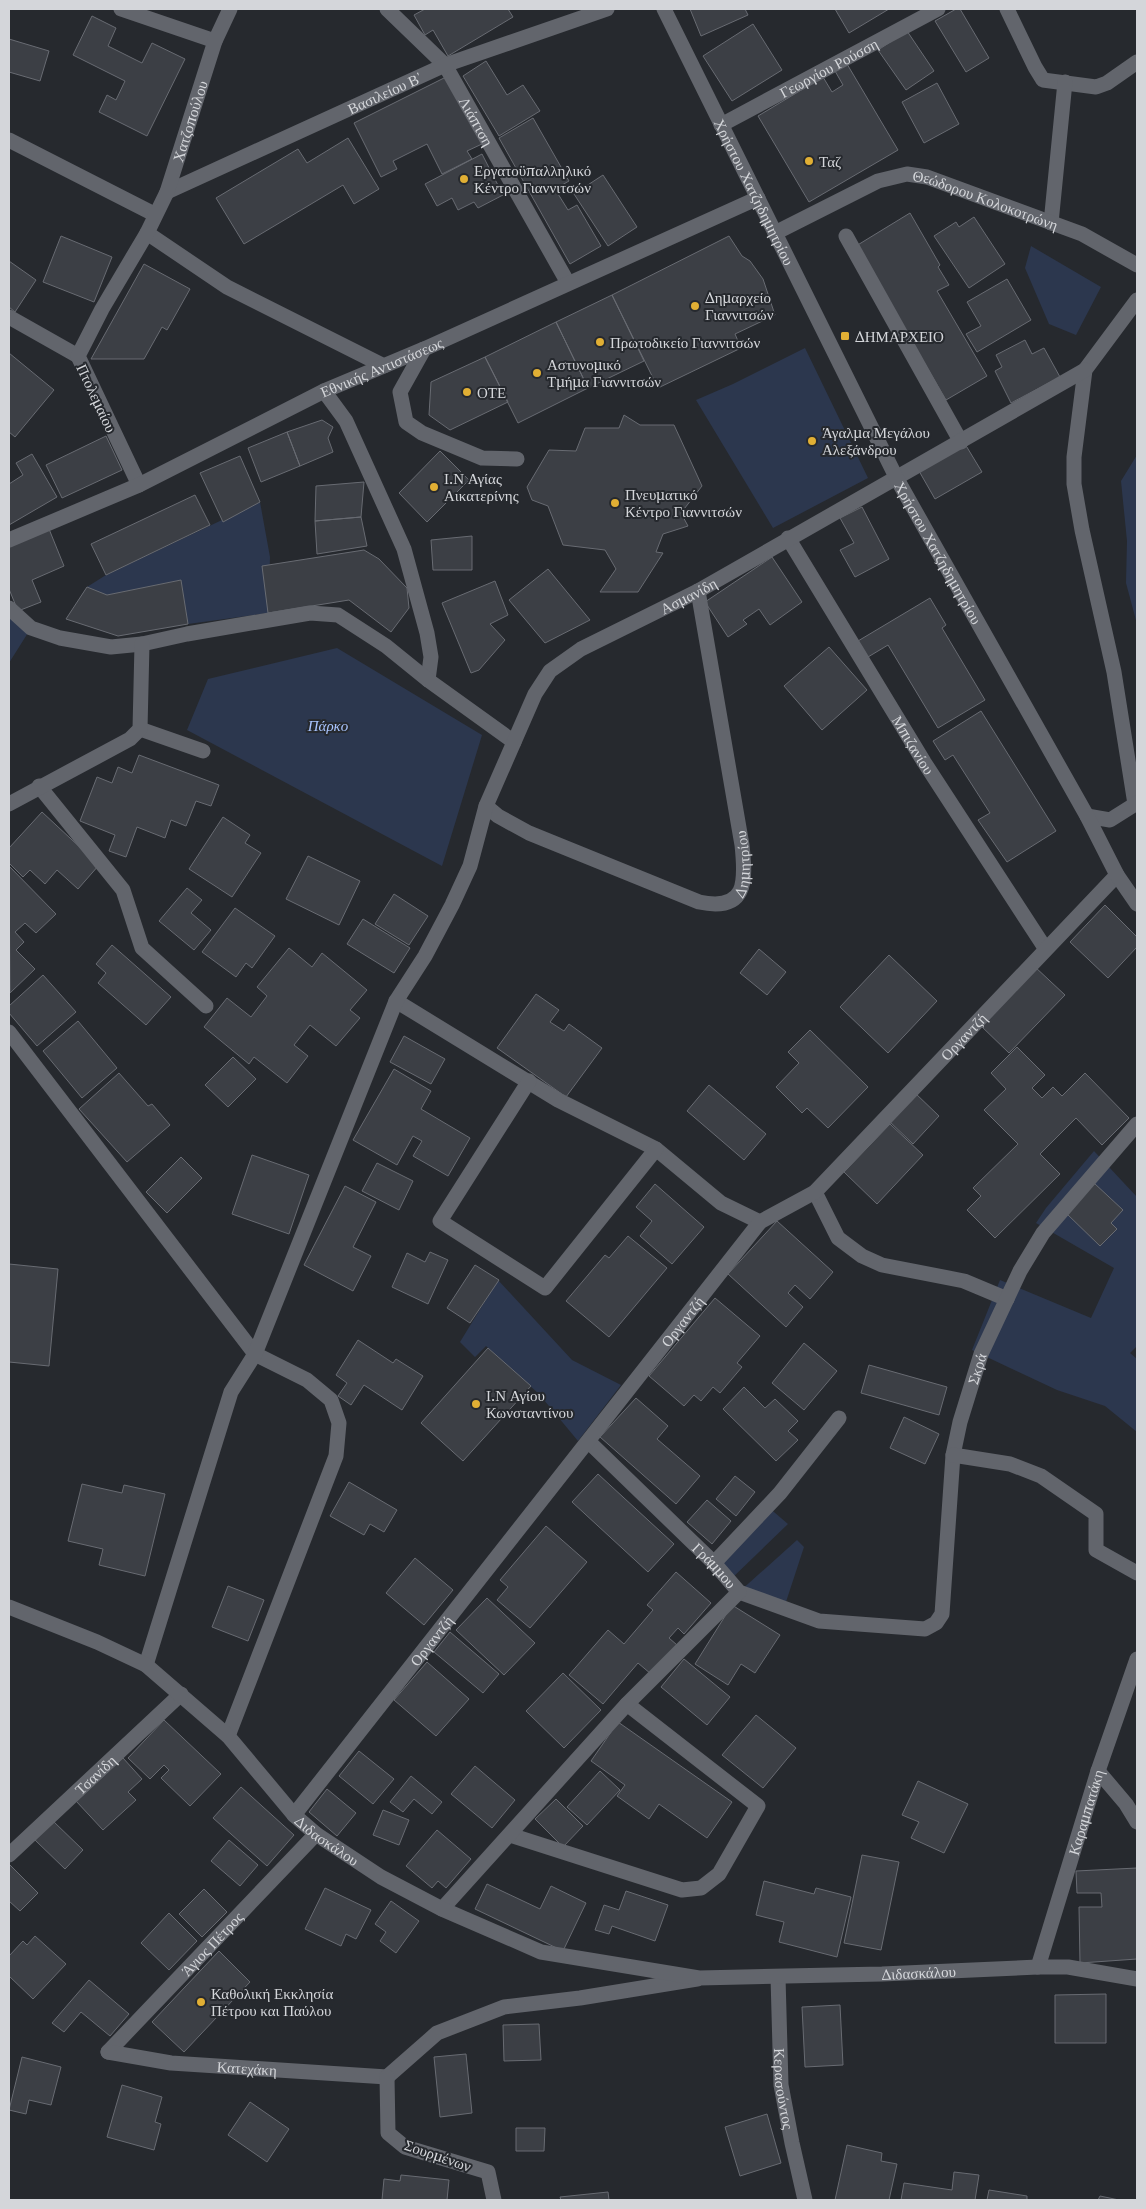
<svg xmlns="http://www.w3.org/2000/svg" width="1146" height="2209" viewBox="0 0 1146 2209" font-family="'PT Serif',serif">
<style>
.green{fill:#2c374e}
.building{fill:#3c3f45;stroke:#686b72}
.lines{fill:none;stroke-linecap:round;stroke-linejoin:round}
.street{stroke:#62656c;stroke-width:15}
.secondary{stroke:#62656c;stroke-width:15}
.poi-dot{fill:#e1af34;stroke:#26292e;stroke-width:2}
.labels{text-anchor:middle;dominant-baseline:central;stroke-width:4;stroke-linejoin:round;paint-order:stroke}
.street-label{font-size:15px;fill:#d4d6da;stroke:#26292e}
.poi-label{font-size:15px;fill:#d4d6da;stroke:#26292e;text-anchor:start}
.park-label{font-size:15px;font-style:italic;fill:#a9c4fe;stroke:#26292e}
</style>
<rect width="100%" height="100%" fill="#26292e"/>
<!-- green -->
<path class="green" d="M1031,246L1101,287L1076,335L1049,324L1025,268Z
M805,348L868,478L773,528L696,400L733,384Z
M1137,455V624L1126,583L1127,541L1121,481Z
M260,502L270,557L268,613L188,624L181,580L107,595L87,587L106,575Z
M9,608L31,628L9,663Z
M337,648L482,735L442,866L187,730L208,679Z
M1094,1151L1137,1197V1346L1130,1353L1137,1359V1432L1105,1406L1057,1390L972,1350L1000,1280L1091,1318L1114,1268L1036,1223L1046,1208Z
M498,1280L572,1360L621,1385L578,1441L539,1394L486,1346L475,1357L460,1342Z
M767,1506L788,1524L730,1580L714,1563Z
M797,1540L804,1547L784,1608L739,1592Z"/>
<!-- building -->
<path class="building" d="M425,9H508L513,17L448,56L433,30L425,35L414,15Z
M690,9H745L748,15L701,36Z
M835,9H889L849,33Z
M956,9H960L989,58L966,72L935,21Z
M92,16L116,28L108,46L142,63L152,43L185,59L147,136L99,112L107,95L116,100L125,81L73,55Z
M753,24L782,70L732,101L703,56Z
M907,31L934,71L906,90L878,50Z
M9,39L49,51L40,81L9,72Z
M486,61L507,95L523,85L540,111L499,136L463,76Z
M847,64L898,150L809,202L758,116L823,77L832,92L843,85L835,71Z
M448,76L482,144L467,151L472,159L442,174L427,144L393,161L397,169L381,177L354,123Z
M937,83L959,124L924,143L902,102Z
M533,118L569,181L555,189L568,210L577,205L601,246L570,264L499,138Z
M348,138L379,189L354,204L343,185L244,244L216,198L298,149L307,163Z
M482,154L503,195L478,208L474,202L458,210L452,198L437,206L425,184Z
M603,175L637,227L608,246L574,194Z
M910,213L940,265L938,267L949,285L937,291L987,376L946,400L856,246Z
M974,217L1005,264L969,288L934,236L956,222L959,227Z
M61,236L112,257L94,302L43,282Z
M729,236L742,256L750,261L763,279L775,315L735,334L741,348L658,388L612,295Z
M9,261L36,280L15,312L9,307Z
M144,264L190,289L167,330L162,327L144,359H91Z
M1007,279L1031,320L977,352L966,334L981,326L967,302Z
M612,295L644,361L588,388L556,322Z
M556,322L588,388L518,423L485,357Z
M1025,340L1032,354L1044,348L1060,377L1011,403L995,371L1002,367L996,355Z
M9,353L54,390L15,437L9,432Z
M485,357L508,402L450,430L429,415L431,382Z
M624,415L640,425H674L702,486L681,513L688,526L663,534L656,552L663,553L638,592H600L616,569L605,550L563,545L548,506L532,500L527,487L549,450L576,451L585,428H619Z
M322,420L333,427L328,438L333,452L300,466L287,432Z
M287,432L300,466L261,482L248,448Z
M106,436L122,470L62,498L46,465Z
M965,444L982,472L935,499L919,471Z
M440,451L469,480L427,522L399,493Z
M32,454L57,497L9,525V484L23,475L16,463Z
M240,456L260,502L223,522L200,473Z
M364,482L361,517L315,521L316,486Z
M195,495L210,525L106,575L91,544Z
M862,507L889,559L855,577L840,550L854,543L840,518Z
M361,517L367,546L317,554L315,521Z
M49,529L64,566L32,580L41,602L18,611L9,589V545Z
M472,536V570H433L431,540Z
M364,550L379,559L407,588L409,608L391,632L349,600L268,613L262,566Z
M772,557L802,602L770,625L759,609L743,620L747,624L728,637L705,602Z
M548,569L590,620L545,643L509,600Z
M181,580L188,624L118,636L66,619L87,587L107,595Z
M495,581L508,615L490,624L505,640L479,670L471,673L442,603Z
M930,598L946,625L942,628L985,700L938,728L888,645L868,657L858,641Z
M829,647L867,690L822,730L784,686Z
M981,711L1056,831L1007,862L978,820L990,813L953,755L945,760L933,741Z
M139,755L219,785L211,806L196,801L186,826L171,820L165,838L137,827L126,857L109,851L115,835L80,821L97,777L112,783L118,767L132,773Z
M42,812L99,865L78,889L57,870L45,884L30,870L23,877L9,863V848Z
M223,817L250,835L245,843L261,853L232,897L189,869Z
M308,856L360,881L339,925L286,899Z
M9,866L56,914L36,933L25,923L15,932L24,942L16,950L35,969L10,993Z
M187,888L202,900L191,913L211,930L194,950L159,921Z
M394,894L428,916L409,945L375,924Z
M1105,905L1137,937V947L1108,978L1070,942Z
M235,908L275,936L252,968L246,963L236,977L202,952Z
M363,919L410,948L394,973L347,944Z
M112,945L171,997L146,1025L98,983L106,973L96,964Z
M289,948L312,967L322,953L367,990L350,1010L360,1018L336,1046L310,1025L294,1045L308,1056L287,1083L254,1057L249,1064L204,1027L227,998L251,1017L267,996L257,987Z
M759,949L786,972L767,995L740,973Z
M889,955L937,1001L888,1053L840,1007Z
M1034,966L1065,995L1009,1053L979,1024Z
M43,975L76,1012L37,1046L9,1013V1006Z
M536,994L559,1010L550,1022L564,1031L569,1024L602,1048L566,1097L497,1048Z
M78,1021L117,1068L82,1098L43,1051Z
M810,1030L868,1087L828,1128L807,1108L802,1113L776,1087L799,1063L788,1052Z
M404,1036L445,1059L431,1084L390,1062Z
M1017,1047L1045,1075L1032,1088L1042,1098L1053,1087L1062,1096L1085,1073L1129,1118L1102,1145L1076,1118L1040,1154L1060,1174L995,1238L967,1210L981,1196L973,1188L1018,1144L984,1110L1006,1089L991,1073Z
M233,1057L256,1079L228,1107L205,1085Z
M394,1069L431,1091L421,1109L470,1138L448,1176L413,1156L422,1141L413,1136L397,1165L353,1140Z
M119,1073L148,1106L152,1104L170,1125L127,1162L79,1109Z
M709,1085L766,1134L744,1160L687,1111Z
M914,1092L939,1116L913,1144L888,1120Z
M890,1124L923,1155L877,1204L844,1172Z
M252,1155L309,1175L289,1234L232,1214Z
M181,1157L202,1178L167,1213L146,1192Z
M377,1163L413,1181L399,1210L362,1191Z
M1094,1183L1123,1210L1111,1223L1117,1229L1100,1246L1066,1213Z
M655,1184L704,1227L672,1264L640,1236L652,1221L636,1207Z
M345,1186L376,1202L353,1247L371,1256L353,1291L304,1265Z
M777,1221L833,1272L810,1299L795,1285L788,1293L803,1307L786,1327L728,1274Z
M628,1236L667,1268L609,1337L566,1301L605,1255L609,1258Z
M430,1252L448,1260L428,1304L392,1287L407,1253L425,1262Z
M9,1264L58,1269L49,1366L9,1362Z
M475,1265L499,1280L470,1323L447,1308Z
M715,1298L760,1336L737,1363L742,1367L720,1393L713,1387L701,1401L694,1395L684,1406L649,1376Z
M358,1340L393,1363L396,1359L423,1376L402,1410L364,1385L351,1405L338,1396L347,1383L336,1375Z
M804,1343L837,1371L804,1410L772,1383Z
M488,1348L531,1386L463,1461L421,1423Z
M869,1365L947,1387L939,1415L861,1393Z
M744,1387L765,1408L775,1399L798,1421L788,1431L798,1440L776,1461L723,1409Z
M636,1398L668,1426L657,1439L700,1476L676,1504L600,1437Z
M904,1417L939,1434L925,1464L890,1448Z
M598,1474L674,1544L648,1572L572,1502Z
M735,1476L755,1492L736,1516L716,1499Z
M349,1482L397,1510L384,1532L370,1524L364,1535L330,1516Z
M82,1484L122,1493L124,1485L165,1494L145,1576L99,1565L103,1549L68,1541Z
M707,1500L731,1521L712,1544L687,1522Z
M546,1526L587,1562L530,1628L497,1600L508,1587L500,1580Z
M415,1558L453,1590L424,1625L386,1593Z
M676,1572L711,1603L684,1634L678,1628L669,1638L677,1645L651,1674L638,1663L603,1704L569,1675L608,1630L624,1644L653,1610L647,1605Z
M228,1586L264,1600L248,1641L212,1627Z
M487,1598L535,1643L504,1675L456,1630Z
M732,1605L780,1635L755,1673L741,1664L728,1685L695,1664Z
M450,1632L499,1674L483,1693L434,1652Z
M684,1659L730,1697L707,1725L661,1687Z
M427,1662L469,1699L436,1736L394,1700Z
M563,1673L601,1710L564,1748L526,1711Z
M756,1715L796,1748L763,1788L722,1755Z
M164,1720L221,1774L190,1806L161,1778L169,1770L164,1765L150,1779L128,1758Z
M618,1722L732,1802L707,1838L659,1804L649,1819L617,1796L625,1785L591,1761Z
M359,1751L394,1779L373,1804L339,1776Z
M123,1758L142,1779L128,1792L136,1800L103,1830L76,1801Z
M475,1766L515,1800L492,1828L451,1794Z
M600,1771L620,1790L587,1825L567,1807Z
M411,1776L442,1802L432,1814L414,1799L403,1812L390,1802Z
M918,1781L968,1804L944,1853L911,1838L919,1822L902,1815Z
M241,1787L294,1835L267,1866L213,1818Z
M327,1789L356,1813L337,1836L309,1812Z
M556,1799L583,1826L563,1847L535,1819Z
M383,1810L409,1820L399,1845L373,1835Z
M53,1821L83,1850L65,1869L35,1840Z
M437,1830L471,1859L446,1888L438,1881L432,1888L406,1866Z
M229,1840L258,1865L240,1886L211,1861Z
M862,1855L899,1862L881,1950L844,1943Z
M9,1864L38,1893L20,1911L9,1901Z
M1137,1868V1959L1080,1963L1079,1907H1102L1101,1893H1077L1076,1871Z
M764,1881L814,1894L816,1888L851,1897L837,1957L779,1942L784,1922L756,1915Z
M487,1884L540,1909L551,1886L586,1903L563,1951L475,1909Z
M325,1888L371,1910L356,1939L346,1934L341,1946L305,1929Z
M204,1889L227,1912L202,1937L179,1914Z
M626,1891L668,1905L655,1941L612,1926L609,1934L595,1930L604,1905L619,1910Z
M391,1901L419,1921L396,1953L380,1941L386,1932L375,1924Z
M169,1913L197,1941L169,1970L141,1943Z
M35,1936L66,1964L33,1999L9,1976V1956L23,1941L27,1945Z
M219,1951L250,1982L184,2052L152,2022Z
M89,1980L129,2014L110,2036L81,2012L64,2032L52,2023Z
M1106,1994V2043H1055V1995Z
M840,2005L843,2065L805,2067L802,2007Z
M539,2024L541,2060L504,2061L503,2025Z
M466,2054L472,2113L440,2117L434,2057Z
M22,2057L61,2067L51,2105L29,2100L26,2114L9,2110Z
M122,2085L162,2097L155,2122L161,2124L154,2150L107,2137Z
M250,2102L289,2129L267,2162L228,2135Z
M767,2114L781,2163L740,2176L725,2127Z
M516,2128H545L544,2151H516Z
M847,2145L882,2153L881,2161L897,2164L889,2200H835Z
M954,2172L979,2175L975,2200H901L904,2183L952,2190Z
M401,2175L449,2180L447,2200H382L384,2179L400,2181Z
M989,2190L1027,2196V2200H987Z
M608,2192L609,2200H561L560,2197Z
M1100,2196L1119,2200H1098Z"/>
<g class="lines">
<!-- street -->
<g class="street">
<path d="M121,9L215,41"/>
<path id="s1" d="M387,9L445,65L568,283"/>
<path d="M1007,9L1035,67L1043,80L1096,87L1107,83L1137,62"/>
<path id="s2" d="M721,125L938,9"/>
<path d="M9,140L154,214"/>
<path id="s3" d="M167,192L445,65L607,9"/>
<path d="M1051,223L1065,82"/>
<path d="M147,233L227,287L384,366"/>
<path d="M846,236L961,442"/>
<path d="M9,317L78,356"/>
<path d="M424,349L400,392L406,422L422,433L482,458L517,459"/>
<path d="M324,391L346,421L404,549L427,633L431,657L428,680"/>
<path id="s4" d="M139,485L78,356L102,309L147,233L167,192L215,41L230,9"/>
<path id="s5" d="M788,538L924,762L1045,948"/>
<path d="M9,608L31,628L60,638L111,647L142,644L187,634L310,613L338,615L386,646L428,680L514,742"/>
<path d="M140,729L203,751"/>
<path d="M39,786L123,890L142,948L206,1006"/>
<path d="M9,804L130,739L140,729L142,644"/>
<path d="M1135,804L1114,672L1082,530L1074,484V457L1085,370L1137,300"/>
<path id="s6" d="M486,806L498,816L529,833L699,902C747,912 746,882 742,845L698,591"/>
<path d="M1087,816L1110,820L1137,803"/>
<path d="M396,1001L558,1100L656,1149L721,1203L760,1222"/>
<path d="M9,1032L255,1354L307,1380L331,1400L339,1423L336,1456L228,1736"/>
<path d="M529,1081L440,1221L545,1288L656,1149"/>
<path d="M815,1192L838,1238L862,1256L882,1265L964,1281L1007,1299"/>
<path id="s7" d="M589,1442L714,1563L739,1592L819,1621L925,1629L936,1623L942,1614L953,1455L960,1422L981,1354L1020,1271L1043,1233L1137,1124"/>
<path d="M953,1455L1010,1464L1041,1476L1096,1514V1550L1137,1573"/>
<path d="M714,1563L780,1493L839,1418"/>
<path id="s8" d="M146,1665L231,1392L255,1354L396,1001L425,956L452,905L470,866L486,806L535,694L550,671L581,649L698,591L1085,370"/>
<path d="M1098,1771L1126,1804L1137,1822"/>
<path id="s9" d="M294,1815L760,1222L815,1192L1117,875"/>
<path d="M510,1835L682,1890L701,1888L719,1874L758,1806L627,1704"/>
<path id="s10" d="M9,1855L181,1694"/>
<path d="M442,1909L627,1704L739,1592"/>
<path id="s11" d="M1038,1967L1098,1771L1137,1659"/>
<path id="s12" d="M778,1977L781,2085L792,2143L805,2200"/>
<path id="s13" d="M108,2052L316,1834"/>
<path id="s14" d="M108,2052L171,2063L387,2077"/>
<path d="M387,2077L437,2033L504,2007L580,1998L697,1979"/>
<path d="M387,2077L388,2133L405,2147L488,2172L494,2200"/>
</g>
<!-- secondary -->
<g class="secondary">
<path id="s15" d="M664,9L897,479L1087,816L1117,875L1137,904"/>
<path id="s16" d="M775,233L878,181L907,174L927,177L1082,234L1137,265"/>
<path id="s17" d="M9,540L139,485L324,391L424,349L758,198"/>
<path id="s18" d="M9,1607L97,1642L146,1665L228,1736L294,1815L316,1834L381,1877L442,1909L541,1952L699,1978L882,1974L1038,1967H1068L1137,1979"/>
</g>
</g>
<!-- markers -->
<g class="poi-dot">
<circle cx="809" cy="161" r="5"/>
<circle cx="464" cy="179" r="5"/>
<circle cx="695" cy="306" r="5"/>
<rect x="840" y="331" width="10" height="10" rx="2.5"/>
<circle cx="600" cy="342" r="5"/>
<circle cx="537" cy="373" r="5"/>
<circle cx="467" cy="392" r="5"/>
<circle cx="812" cy="441" r="5"/>
<circle cx="434" cy="487" r="5"/>
<circle cx="615" cy="503" r="5"/>
<circle cx="476" cy="1404" r="5"/>
<circle cx="201" cy="2002" r="5"/>
</g>
<g class="labels">
<!-- street labels -->
<g class="street-label">
<text stroke="none"><textPath href="#s2" startOffset="122">Γεωργίου Ρούσση</textPath></text>
<text stroke="none"><textPath href="#s3" startOffset="239">Βασιλείου Β'</textPath></text>
<text stroke="none"><textPath href="#s4" startOffset="404">Χατζοπούλου</textPath></text>
<text stroke="none"><textPath href="#s1" startOffset="145">Λιάπτση</textPath></text>
<text stroke="none"><textPath href="#s15" startOffset="204">Χρήστου Χατζηδημητρίου</textPath></text>
<text stroke="none"><textPath href="#s16" startOffset="228">Θεώδορου Κολοκοτρώνη</textPath></text>
<text stroke="none"><textPath href="#s17" startOffset="411">Εθνικής Αντιστάσεως</textPath></text>
<text transform="translate(97 398) rotate(65)">Πτολεμαίου</text>
<text stroke="none"><textPath href="#s15" startOffset="609">Χρήστου Χατζηδημητρίου</textPath></text>
<text stroke="none"><textPath href="#s8" startOffset="1235">Ασμανίδη</textPath></text>
<text stroke="none"><textPath href="#s5" startOffset="242">Μπιζανίου</textPath></text>
<text stroke="none"><textPath href="#s6" startOffset="308">Δημητρίου</textPath></text>
<text stroke="none"><textPath href="#s9" startOffset="1032">Οργαντζή</textPath></text>
<text stroke="none"><textPath href="#s9" startOffset="628">Οργαντζή</textPath></text>
<text stroke="none"><textPath href="#s7" startOffset="676">Σκρά</textPath></text>
<text stroke="none"><textPath href="#s7" startOffset="176">Γράμμου</textPath></text>
<text stroke="none"><textPath href="#s9" startOffset="222">Οργαντζή</textPath></text>
<text stroke="none"><textPath href="#s10" startOffset="118">Τσανίδη</textPath></text>
<text stroke="none"><textPath href="#s11" startOffset="162">Καραμπατάκη</textPath></text>
<text stroke="none"><textPath href="#s18" startOffset="402">Διδασκάλου</textPath></text>
<text stroke="none"><textPath href="#s13" startOffset="150">Άγιος Πέτρος</textPath></text>
<text stroke="none"><textPath href="#s18" startOffset="1024">Διδασκάλου</textPath></text>
<text stroke="none"><textPath href="#s14" startOffset="140">Κατεχάκη</textPath></text>
<text stroke="none"><textPath href="#s12" startOffset="112">Κερασούντος</textPath></text>
<text transform="translate(438 2155) rotate(19)">Σουρμένων</text>
</g>
<!-- poi labels -->
<g class="poi-label">
<text x="819" y="161">Ταζ</text>
<text x="474" y="170">Εργατοϋπαλληλικό<tspan x="474" dy="17">Κέντρο Γιαννιτσών</tspan></text>
<text x="705" y="297">Δημαρχείο<tspan x="705" dy="17">Γιαννιτσών</tspan></text>
<text x="855" y="336">ΔΗΜΑΡΧΕΙΟ</text>
<text x="610" y="342">Πρωτοδικείο Γιαννιτσών</text>
<text x="547" y="364">Αστυνομικό<tspan x="547" dy="17">Τμήμα Γιαννιτσών</tspan></text>
<text x="477" y="392">ΟΤΕ</text>
<text x="822" y="432">Άγαλμα Μεγάλου<tspan x="822" dy="17">Αλεξάνδρου</tspan></text>
<text x="444" y="478">Ι.Ν Αγίας<tspan x="444" dy="17">Αικατερίνης</tspan></text>
<text x="625" y="494">Πνευματικό<tspan x="625" dy="17">Κέντρο Γιαννιτσών</tspan></text>
<text x="486" y="1395">Ι.Ν Αγίου<tspan x="486" dy="17">Κωνσταντίνου</tspan></text>
<text x="211" y="1993">Καθολική Εκκλησία<tspan x="211" dy="17">Πέτρου και Παύλου</tspan></text>
</g>
<!-- park labels -->
<g class="park-label">
<text x="328" y="725">Πάρκο</text>
</g>
</g>
<!-- border -->
<rect width="1146" height="2209" fill="none" stroke="#d4d6da" stroke-width="20"/>
</svg>
